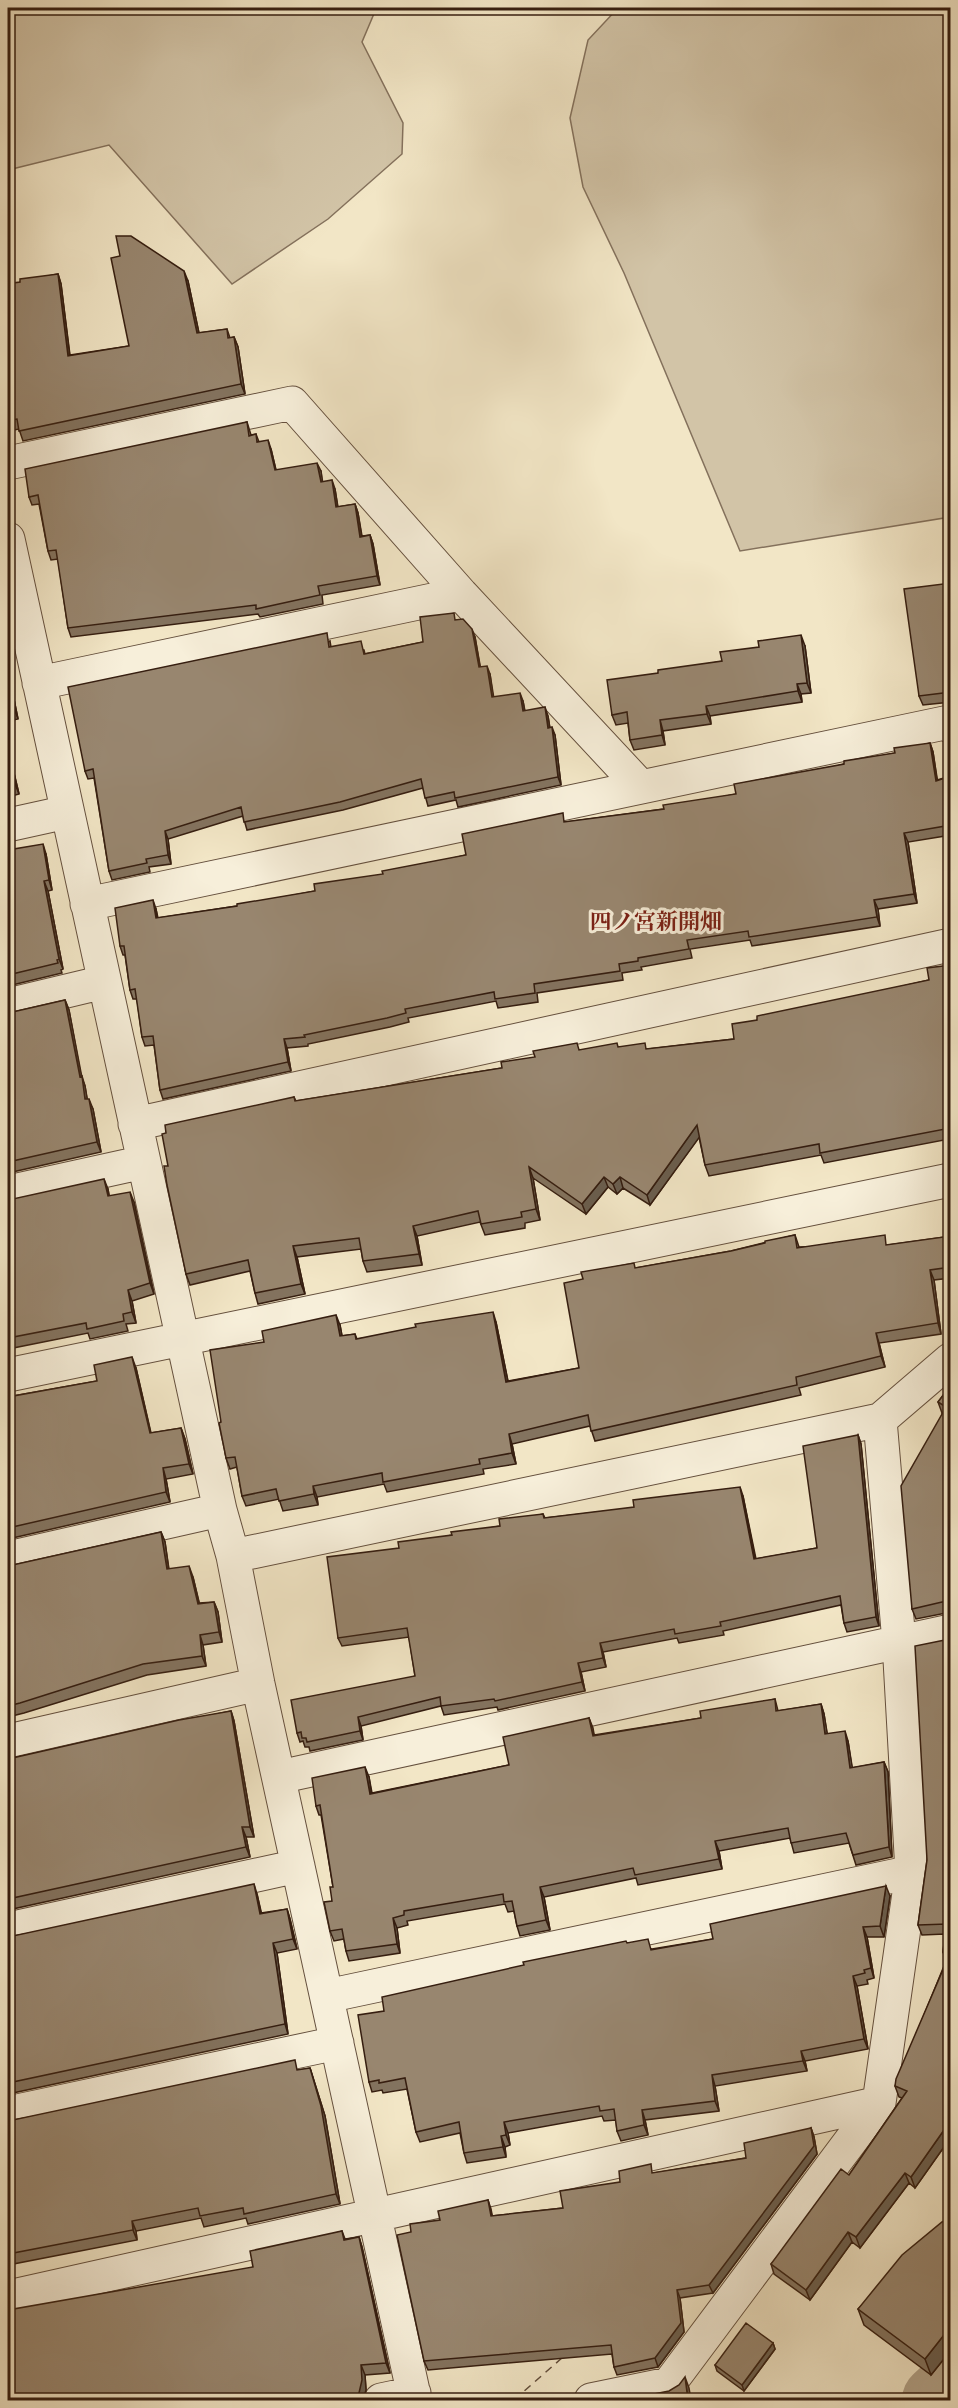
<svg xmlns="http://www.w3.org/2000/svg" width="958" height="2408" viewBox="0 0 958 2408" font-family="'IM FELL Great Primer','Noto Serif JP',serif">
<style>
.green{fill:#d2c4a7;stroke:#84715c;stroke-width:1.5}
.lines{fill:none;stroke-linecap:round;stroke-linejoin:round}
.river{stroke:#b2a288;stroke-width:70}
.ferry{stroke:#614c3a;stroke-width:1.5;stroke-dasharray:8 6;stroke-linecap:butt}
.street-casing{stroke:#65503e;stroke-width:35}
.street{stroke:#f7efda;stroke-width:33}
.wall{fill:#83735f;stroke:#361e10;stroke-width:1.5}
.shaded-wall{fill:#6a5e4e;stroke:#361e10;stroke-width:1.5}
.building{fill:#98866f;stroke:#361e10;stroke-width:1.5}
.labels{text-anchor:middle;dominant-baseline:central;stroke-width:6;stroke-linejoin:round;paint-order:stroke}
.neighbourhood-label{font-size:22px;font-weight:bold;fill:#7a1f14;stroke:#f7efda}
</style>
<rect width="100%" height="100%" fill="#f2e6c6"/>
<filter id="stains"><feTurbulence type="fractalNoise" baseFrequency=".00333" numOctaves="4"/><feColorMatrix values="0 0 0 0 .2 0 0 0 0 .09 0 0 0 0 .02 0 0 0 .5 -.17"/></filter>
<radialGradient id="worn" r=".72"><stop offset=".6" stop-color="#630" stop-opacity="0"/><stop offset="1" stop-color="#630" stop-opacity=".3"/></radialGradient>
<!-- green -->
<path class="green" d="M8,8H412L376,9L362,42L403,123L402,154L328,219L232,284L109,145L8,170Z
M618,8H950V517L740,551L624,273L583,187L570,118L588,40Z"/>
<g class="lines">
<!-- river -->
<path class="river" d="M937,2400L950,2388"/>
<!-- ferry -->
<path class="ferry" d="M514,2400L563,2357"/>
<defs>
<path id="street" d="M8,463L292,403L461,594L640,786
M8,539L220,1510L233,1556L258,1684L415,2400
M39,683L461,594
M8,825L67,812
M87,904L949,722L950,726
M8,1005L104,982
M135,1124L950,945
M8,1192L144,1162
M8,1375L950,1180
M233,1556L880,1420
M8,1558L220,1510
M8,1741L258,1684
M279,1777L950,1631
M8,1929L298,1866
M327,1996L912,1872
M8,2113L337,2043
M8,2297L879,2103
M381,2400L414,2393
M591,2400L669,2384L879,2103L912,1872L899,1642L880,1420L950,1360"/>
</defs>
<!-- street casing -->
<use href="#street" class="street-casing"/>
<!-- street -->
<use href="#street" class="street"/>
</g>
<!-- wall -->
<path class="wall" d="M58,274L61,284L70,355L129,346L188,281L199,333L227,329L230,338L234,337L238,347L245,394L23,441L19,429L14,430L10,420L14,370V294L20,282Z
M247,422L251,435L256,434L259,442L271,449L276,470L321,471L322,482L335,489L338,507L355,504L358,513L362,536L370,535L373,544L380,585L322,595L323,604L260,617L258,614L71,637L68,628L58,559L51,560L48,551L39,504L32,505L29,497Z
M951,583V702L923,705L919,696Z
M456,620L475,637L480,667L490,674L493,697L523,701L525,711L548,716L550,728L555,735L561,785L458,807L456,800L428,806L423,788L343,810L247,830L243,816L168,839L171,864L149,867L150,872L112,880L109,871L94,778L88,779L85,771L330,641L331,647L364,650L365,654L423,642Z
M805,646L811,693L801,694L802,702L710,716L711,724L663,731L665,745L634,750L630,740L628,723L616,725L612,715L658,673Z
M8,670L18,719L8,721Z
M930,743L933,752L937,780L951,776V835L908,842L917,903L878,909L880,926L752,946L750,940L690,949L692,958L641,967L642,970L622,973L623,980L537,993L538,1002L498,1008L496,1001L408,1018L409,1022L390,1027L308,1044V1046L287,1048L291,1071L163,1099L160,1090L154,1045L145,1046L142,1037L137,999H133L130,990L125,955H123L120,946L156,909L158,918L237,906L315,891L466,855L566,822L664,809L736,794L844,764L895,753Z
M8,748L19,794L8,797Z
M8,850L46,854L52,890L48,891L63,969L61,970L62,973L8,986Z
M951,965V1142L949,1139L824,1163L821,1155L709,1176L705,1165L699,1137L650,1205L623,1188L617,1194L608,1187L586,1214L533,1178L540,1220L525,1223V1228L485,1235L480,1222L417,1236L422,1265L367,1272L363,1261L361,1249L297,1257L305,1294L258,1304L255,1293L250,1271L190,1285L186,1274L168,1166L294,1097L296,1101L502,1068L580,1050L619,1047L648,1049L734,1039L757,1020L929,980Z
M65,1000L69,1010L81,1076L85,1086L87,1099L93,1109L101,1152L8,1173V1013Z
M108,1189L109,1196L134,1202L154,1294L132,1301L136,1323L126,1324L128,1331L90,1339L88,1333L8,1349V1200Z
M795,1235L799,1247L888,1245L951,1236V1278L934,1280L941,1334L879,1343L885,1367L799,1388L801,1395L595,1441L590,1426L512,1444L516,1464L483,1469L484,1474L387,1492L384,1484L317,1497L318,1505L283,1511L279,1499L246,1506L242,1496L237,1467L230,1469L226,1458L221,1422L264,1342L340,1325L342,1336L355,1334L357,1339L496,1322L508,1381L579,1368L636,1268L731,1251Z
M136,1368L151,1433L181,1428L185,1439L193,1474L166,1479L170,1502L8,1539V1397L97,1381Z
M951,1385V1613H946L916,1619L912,1609L942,1413L938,1402Z
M858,1435L861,1444L879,1626L847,1632L844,1623L841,1605L723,1631L724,1635L679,1643L677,1638L603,1652L606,1667L581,1672L585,1691L498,1710L497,1707L444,1715L441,1706L361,1726L363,1740L310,1751L309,1747H305L303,1741L300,1742L297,1733L415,1676L409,1637L342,1646L338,1638L399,1548L452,1535L500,1526L543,1514L545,1518L743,1496L756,1559L817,1548Z
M161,1532L165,1542L169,1569L193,1577L199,1603L214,1602L218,1612L222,1642L203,1645L206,1666L147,1675L24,1713L8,1717V1566Z
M951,1639V2137L915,2188L909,2183L860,2248L852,2242L810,2300L774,2274L771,2264L849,2175L902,2098L899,2097L895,2086L946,1961L943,1952L945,1934L922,1935L918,1925L927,1860Z
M775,1699L778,1711L821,1704L824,1714L827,1734L848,1741L852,1768L884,1762L888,1772L892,1857L856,1865L849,1843L794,1853L790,1838L719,1851L722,1869L638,1885L636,1878L544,1897L550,1930L520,1936L517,1926L514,1911L508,1912L505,1904L407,1921L408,1925L397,1928L400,1953L349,1961L346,1951L344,1939L334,1941L330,1931L333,1887L321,1815H319L316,1806L369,1777L372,1793L509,1765L589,1718L594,1735L701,1718Z
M231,1711L234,1721L254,1837H246L250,1857L8,1910V1759Z
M257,1894L261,1913L287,1909L290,1919L297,1949L277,1953L288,2034L8,2094V1937Z
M890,1896L884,1937H867L874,1978L867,1980L868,1984L857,1986L868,2049L805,2061L807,2071L715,2086L719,2111L645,2120L648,2135L621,2141L617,2131L616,2120L604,2121L602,2116L508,2133L510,2145L505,2147L506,2157L467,2163L464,2153L460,2133L420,2142L416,2132L407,2089L383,2093L382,2090L372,2092L369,2082L384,2011L627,1943L652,1949L713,1939Z
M310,2068L325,2116L340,2204L248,2224L246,2218L204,2227L201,2218L136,2231L137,2240L8,2265V2121Z
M811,2128L814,2137L817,2154L713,2293L680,2298L684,2332L658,2367L617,2375L614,2367L612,2354L428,2370L424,2361L411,2232L488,2200L492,2216L563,2208L620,2182L654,2173L746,2158Z
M951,2218V2350L931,2375L864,2325L858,2309Z
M342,2231L345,2239L359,2237L362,2247L390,2373L365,2375L366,2390L363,2400H8L253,2267Z
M773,2343L775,2349L744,2391L717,2371L715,2365Z"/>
<!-- shaded-wall -->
<path class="shaded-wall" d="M184,271L188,281L201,343L197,333Z
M58,274L61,284L71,366L68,356Z
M234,337L238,347L245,394L241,384Z
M268,440L271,449L278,479L275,470Z
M317,463L321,471L324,491L321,482Z
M332,480L335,489L339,516L336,507Z
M355,504L358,513L363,545L360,537Z
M370,535L373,544L380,585L377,576Z
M472,629L475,637L482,676L479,667Z
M801,635L805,646L811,693L807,683Z
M487,666L490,674L495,705L492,697Z
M8,670L18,719L14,708L8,677Z
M797,684L801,694L802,702L798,691Z
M520,693L523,701L526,719L523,711Z
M706,706L710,716L711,724L707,714Z
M545,707L548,716L551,736L548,728Z
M660,720L663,731L665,745L662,735Z
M552,727L555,735L561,785L558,777Z
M930,743L933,752L939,790L936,781Z
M8,748L19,794L15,784L8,753Z
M165,831L168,839L171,864L168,855Z
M904,833L908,842L917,903L914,894Z
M43,844L46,854L52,890L49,880Z
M44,881L48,891L63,969L59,959Z
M153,900L156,909L159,927L156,918Z
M874,900L878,909L880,926L877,917Z
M65,1000L69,1010L83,1083L82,1076L85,1086L89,1109L85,1099L80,1077Z
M284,1039L287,1048L291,1071L288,1062Z
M89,1099L93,1109L101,1152L97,1142Z
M697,1125L701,1135L650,1205L647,1195Z
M529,1167L533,1178L540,1220L536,1209Z
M604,1177L608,1187L586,1214L582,1204Z
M620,1177L623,1188L617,1194L613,1184Z
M104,1179L108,1189L111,1206L108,1196Z
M130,1192L134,1202L154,1294L150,1283Z
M413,1226L417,1236L422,1265L419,1254Z
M293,1246L297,1257L305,1294L301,1284Z
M930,1270L934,1280L941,1334L938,1323Z
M128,1290L132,1301L136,1323L132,1312Z
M493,1312L496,1322L510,1392L506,1382Z
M336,1315L340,1325L344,1347L340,1336Z
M876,1333L879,1343L885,1367L881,1356Z
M132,1357L136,1368L153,1443L150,1433Z
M181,1428L185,1439L193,1474L189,1464Z
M509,1434L512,1444L516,1464L512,1453Z
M858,1435L861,1444L879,1626L876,1617Z
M163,1468L166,1479L170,1502L166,1492Z
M313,1486L317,1497L318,1505L314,1494Z
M740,1487L743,1496L757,1568L754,1559Z
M161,1532L165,1542L170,1579L167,1569Z
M189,1566L193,1577L202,1614L198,1604Z
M214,1602L218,1612L222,1642L219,1632Z
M200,1635L203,1645L206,1666L202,1656Z
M600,1643L603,1652L606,1667L603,1658Z
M578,1663L581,1672L585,1691L582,1682Z
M821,1704L824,1714L829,1744L825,1734Z
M231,1711L234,1721L254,1837L250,1827Z
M358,1717L361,1726L363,1740L360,1731Z
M589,1718L593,1728L596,1746L593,1736Z
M845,1731L848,1741L854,1778L850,1768Z
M884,1762L888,1772L892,1857L889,1847Z
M365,1767L369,1777L373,1804L370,1794Z
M242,1827L246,1837L250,1857L246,1847Z
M715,1841L719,1851L722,1869L719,1859Z
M254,1884L257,1894L264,1924L260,1914Z
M886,1886L890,1896L884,1937L880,1926Z
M540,1887L544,1897L550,1930L546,1920Z
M287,1909L290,1919L297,1949L293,1939Z
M393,1918L397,1928L400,1953L397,1944Z
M863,1927L867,1937L874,1978L871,1968Z
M273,1943L277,1953L288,2034L285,2024Z
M853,1976L857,1986L868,2049L864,2039Z
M801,2051L805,2061L807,2071L803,2061Z
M310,2068L325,2116L340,2204L336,2194Z
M712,2075L715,2086L719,2111L715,2101Z
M642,2110L645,2120L648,2135L644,2125Z
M951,2120V2137L915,2188L911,2177Z
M504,2122L508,2133L510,2145L506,2135Z
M811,2128L814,2137L817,2154L713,2293L709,2285Z
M501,2136L505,2147L506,2157L503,2147Z
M905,2173L909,2183L860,2248L856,2237Z
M488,2200L491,2209L494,2225L491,2216Z
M132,2221L136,2231L137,2240L133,2230Z
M848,2232L852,2242L810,2300L806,2290Z
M359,2237L362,2247L390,2373L386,2363Z
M677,2290L680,2298L684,2332L658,2367L655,2358Z
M951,2326V2350L931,2375L925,2359Z
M773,2343L775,2349L744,2391L742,2385Z
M361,2365L365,2375L366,2390L363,2400H362L359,2393Z
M685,2377L689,2388L691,2400H688Z"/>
<!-- building -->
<path class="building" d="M116,236H131L184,271L197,333L227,329L228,338L234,337L241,384L19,431L17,419L10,420L8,400V371L14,370L8,320V295L14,294L13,283L20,282V279L58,274L68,356L129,346L111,258L120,256Z
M247,422L249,436L256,434L257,442L268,440L275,470L317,463L321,482L332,480L336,507L355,504L360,537L370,535L377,576L318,586L320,595L256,609V605L68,628L56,550L48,551L38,495L29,497L25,469Z
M951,583V692L919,696L904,589Z
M454,613L455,620L463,619L472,629L479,667L487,666L492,697L520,693L523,711L545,707L548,728L552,727L558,777L455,798L454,792L425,798L421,779L340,802L244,822L241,807L165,831L168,855L146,859L147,863L109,871L93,769L85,771L68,687L327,633L329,647L361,641L364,654L423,642L420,617Z
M801,635L807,683L797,684L798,691L706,706L707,714L660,720L662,735L630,740L627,712L612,715L607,680L658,673V670L722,661L720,652L759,647L758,641Z
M8,677L14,708L8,710Z
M930,743L936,781L951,776V825L904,833L914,894L874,900L877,917L749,937L748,931L687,940L689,949L638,958V961L619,964L620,971L534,984L535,993L495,999L494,992L405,1009L406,1013L387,1018L304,1035L305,1037L284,1039L288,1062L160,1090L153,1036L142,1037L135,989L130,990L124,946H120L115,908L153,900L156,918L237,906V904L315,891L314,884L383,874L382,871L466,855L462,834L563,813L564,822L664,809L663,805L736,794L734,784L844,764V761L895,753L894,748Z
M8,753L15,784L8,786Z
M43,844L49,880L44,881L59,959L57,960L58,963L8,975V850Z
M951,965V1131H947L945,1129L820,1153L819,1144L705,1165L697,1125L647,1195L620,1177L613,1184L604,1177L582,1204L529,1167L536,1209L521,1212L522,1217L481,1224L478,1211L413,1226L419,1254L363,1261L359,1238L293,1246L301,1284L255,1293L248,1260L186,1274L167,1185L164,1166H168L162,1134L166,1133L165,1125L294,1097L295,1101L502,1068L501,1062L535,1057L533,1051L577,1043L579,1050L617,1043L618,1047L645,1043L646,1049L734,1039L732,1024L757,1020V1016L929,980L927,968Z
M65,1000L80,1077L82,1076L85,1099H89L97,1142L8,1162V1013Z
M104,1179L108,1196L130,1192L150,1283L128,1290L132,1312L123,1314L124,1321L87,1329L86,1323L8,1338V1200Z
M795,1235L797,1248L885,1235L886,1245L951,1236V1267L930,1270L938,1323L876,1333L881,1356L796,1377L797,1385L591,1431L588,1415L509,1434L512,1453L479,1459L480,1464L383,1482L382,1473L313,1486L314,1494L279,1501L276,1489L242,1496L235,1457L226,1458L219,1423L221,1422L210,1350L264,1342L262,1331L336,1315L340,1336L355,1334L356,1339L416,1327L415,1324L493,1312L506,1382L579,1368L564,1283L583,1279L581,1272L634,1263L635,1268L731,1251L765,1243V1241Z
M132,1357L150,1433L181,1428L189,1464L163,1468L166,1492L8,1528V1397L97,1381L94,1365Z
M951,1385V1524L948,1529H951V1602H942L912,1609L901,1486L946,1407L938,1402Z
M858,1435L876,1617L844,1623L840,1596L720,1622L721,1626L675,1634L674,1629L600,1643L603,1658L578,1663L582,1682L495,1701L494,1699L441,1706L440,1697L358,1717L360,1731L307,1742L306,1738H302L301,1732L297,1733L291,1700L415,1676L407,1628L338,1638L327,1557L399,1548L398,1542L452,1535L451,1532L500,1526L499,1519L543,1514L544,1518L634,1507L633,1500L740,1487L754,1559L817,1548L803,1446Z
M161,1532L167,1569L189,1566L198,1604L214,1602L219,1632L200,1635L202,1656L143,1664L20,1703L8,1706V1566Z
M950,1639L951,1950L943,1952L947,1924L918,1925L927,1860L915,1646Z
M775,1699L776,1711L821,1704L825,1734L845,1731L850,1768L884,1762L889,1847L853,1855L846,1833L791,1843L788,1828L715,1841L719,1859L635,1875L633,1868L540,1887L546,1920L517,1926L512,1901L504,1902L503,1894L404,1911V1915L393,1918L397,1944L346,1951L342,1929L330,1931L324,1902L332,1901L330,1887H333L320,1805L316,1806L312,1778L365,1767L370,1794L509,1765L503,1737L589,1718L593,1736L701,1718L700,1711Z
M231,1711L250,1827H242L246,1847L8,1899V1759L179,1720Z
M254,1884L260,1914L287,1909L293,1939L273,1943L285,2024L8,2083V1937Z
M886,1886L880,1926L863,1927L871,1968L864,1970L865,1973L853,1976L864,2039L801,2051L803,2061L712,2075L715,2101L642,2110L644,2125L617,2131L614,2109L600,2111L599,2106L504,2122L506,2135L501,2136L503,2147L464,2153L459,2122L416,2132L405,2078L379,2083V2080L369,2082L358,2015L384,2011L382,1997L524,1965L523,1962L626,1941L627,1943L648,1939L651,1950L713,1939L710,1924Z
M951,1951V2120L911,2177L905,2173L856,2237L848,2232L806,2290L771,2264L841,2169L849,2175L907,2091L895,2086L896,2079Z
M295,2060L297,2070L310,2068L321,2106L336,2194L244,2214L243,2208L200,2216L198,2208L132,2221L133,2230L8,2254V2121Z
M811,2128L814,2146L709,2285L677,2290L681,2323L655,2358L614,2367L611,2345L424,2361L397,2235L411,2232L410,2224L440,2220L438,2211L488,2200L491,2216L563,2208L560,2191L620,2182L619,2171L651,2164L652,2173L746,2158L744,2143Z
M951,2218V2326L925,2359L858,2309L902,2255L942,2222Z
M342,2231L344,2240L359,2237L386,2363L361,2365L362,2380L359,2393L363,2400H305V2398L283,2400H8V2310L253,2267L250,2251Z
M746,2323L773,2343L742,2385L715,2365Z
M685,2377L688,2400H624L669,2391L679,2385Z"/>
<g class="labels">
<!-- neighbourhood labels -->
<g class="neighbourhood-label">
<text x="656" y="921">四ノ宮新開畑</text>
</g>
</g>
<!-- margin -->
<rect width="958" height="2408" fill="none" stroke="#f2e6c6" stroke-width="30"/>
<rect x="9" y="9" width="940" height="2390" fill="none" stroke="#361e10" stroke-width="3"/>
<rect x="15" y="15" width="928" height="2378" fill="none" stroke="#361e10" stroke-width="1.5"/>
<rect width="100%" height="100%" filter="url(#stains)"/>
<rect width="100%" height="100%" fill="url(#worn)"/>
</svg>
